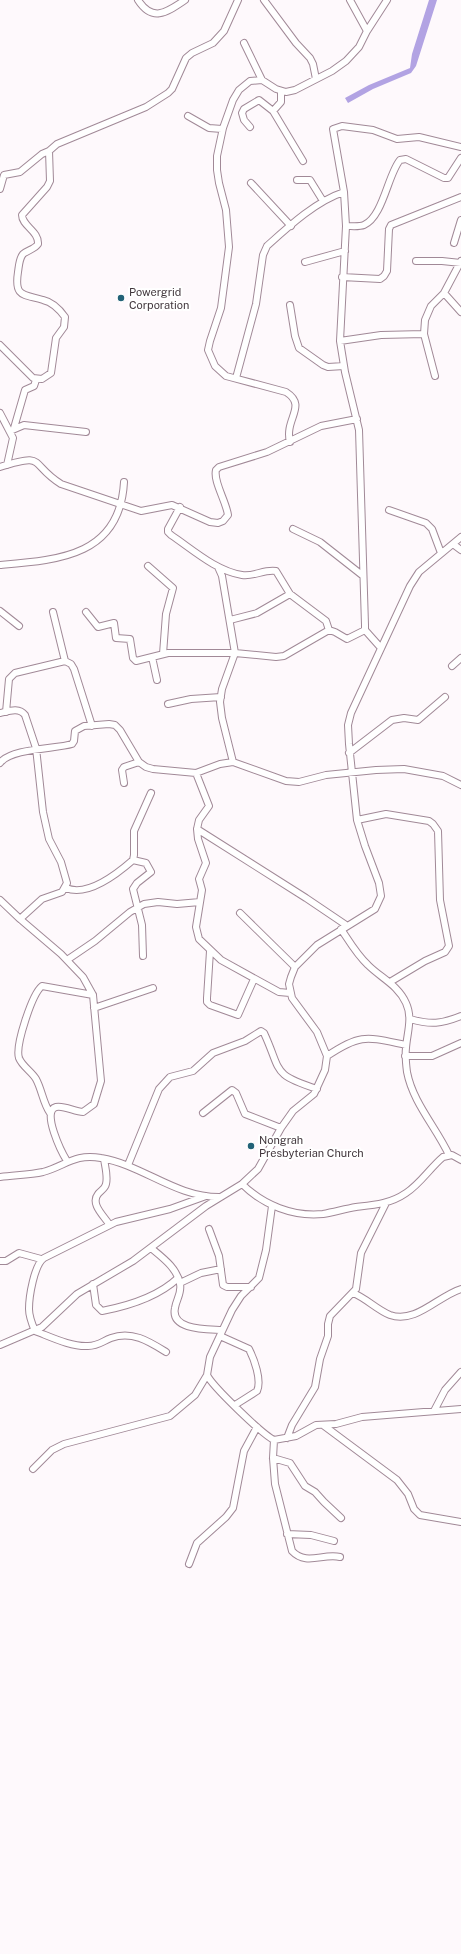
<svg xmlns="http://www.w3.org/2000/svg" width="461" height="1954" viewBox="0 0 461 1954" font-family="'Public Sans',sans-serif">
<style>
.water{fill:#b2a3e3}
.lines{fill:none;stroke-linecap:round;stroke-linejoin:round}
.street-casing{stroke:#a18997;stroke-width:8}
.street{stroke:#fff;stroke-width:6}
.poi-dot{fill:#226277;stroke:#fff;stroke-width:1.5}
.labels{text-anchor:middle;dominant-baseline:central;stroke-width:4;stroke-linejoin:round;paint-order:stroke}
.poi-label{font-size:11px;fill:#42373d;stroke:#fff;text-anchor:start}
</style>
<rect width="100%" height="100%" fill="#fef9fc"/>
<!-- water -->
<path class="water" d="M429,0H437L416,66L411,73L373,89L348,103L345,98L369,85L410,68L412,54Z"/>
<g class="lines">
<defs>
<path id="street" d="M138,0C153,23 167,12 185,0
M264,0L296,43L310,58L313,64L316,79
M350,0L367,31
M244,43L262,80
M273,111L281,102V92
M188,116L209,128L222,129
M250,127L244,120L242,113L244,109L259,100L273,111L303,161
M297,180H310L323,201
M251,183L291,226
M0,189L4,175L20,172L42,154L49,151
M346,226C352,226 359,227 364,225C383,217 388,174 400,160L406,159L444,178H448L461,158
M454,243L461,220
M416,261H442L461,263
M305,262L345,251
M342,277L380,279L384,276L387,271L389,229L391,225L461,197
M444,293L461,312
M290,305L295,336L299,348L323,365L328,367L344,366
M340,341L381,335L424,334
M0,345L33,378L42,379L51,373L56,338L64,327L65,317C60,310 52,302 43,300C24,294 14,298 18,272C19,266 19,259 23,254C28,250 35,249 38,244C39,231 22,226 22,215L47,187L50,181L49,151L57,144L146,107L168,93L172,89L186,58L192,53L213,43L224,31L238,0
M435,376L424,334L425,320L431,306L444,293L461,261
M236,378L256,304L263,255L267,246C288,227 316,201 344,192
M0,413L13,438L7,465
M14,428L25,390L34,386L36,380
M10,431L24,425L86,432
M290,442C284,419 308,406 286,392L226,376L215,366L208,350L210,341L221,308L229,247L226,210L219,183L217,170V156L223,128L233,100L239,90L250,81L262,80L276,89L286,92L295,90L332,71L346,61L359,47L367,31L387,0
M0,467C47,452 29,464 61,484L141,511L172,505L210,522L218,523L223,521L228,515C226,501 213,481 216,470L219,467L267,452L321,426L357,419
M180,507L168,529V532L171,535C192,549 216,571 242,575C254,577 264,569 276,571L290,594L326,621L329,630
M389,510L426,523L432,529L441,553
M293,529L320,542L362,575
M453,544L461,550
M0,565C59,560 120,556 124,482
M148,566L173,588L166,614L163,654
M218,567L222,576L235,653L222,689L220,702L222,718L233,762
M0,611L19,626
M53,612L65,661
M86,612L98,627L114,623L116,638L130,639L133,658L136,661L168,653H235L276,657L284,656L329,630L335,632L347,639L365,630
M230,620L257,613L290,594
M381,648L365,630V625L359,430L345,372L340,341L346,226L344,192L333,129L342,126L373,130L397,139L419,137L461,147
M152,657L157,680
M452,666L461,658
M168,704L191,699L221,697
M6,712L9,679L15,673L65,661L71,664L74,669L92,726
M0,713C9,711 19,707 25,715L36,748L43,812L49,839L61,862L67,883L62,892L42,899L20,919
M349,753L392,720L404,718L418,720L445,697
M0,763C11,748 56,749 72,744L74,741L75,731L84,726L109,724L115,725L120,730L139,762L146,767L153,769L196,773L220,764L233,762L286,781L299,782L326,775L376,770L404,769L443,776L461,785
M196,773L209,806L199,820L197,829L306,898L346,925
M124,783L122,770L124,767L139,762
M357,820L386,814L429,821L433,824L438,831L440,900L449,946L445,952L425,961L390,982
M197,829L198,839L206,863L199,879L202,890L196,927L199,939L221,960L279,992L290,993
M133,860L146,863L151,872L137,883L133,889L142,925L143,956
M66,888C87,897 117,874 133,860L134,855V831L151,793
M0,900L20,919L61,954L83,977L93,995L101,1081L94,1104L83,1112C75,1112 64,1105 56,1107C41,1111 62,1153 67,1161
M240,913L295,967
M341,929C349,941 357,955 368,965C381,978 398,985 406,1003C413,1018 407,1033 406,1048C405,1056 406,1064 407,1072C413,1103 436,1127 449,1155
M210,951L207,998V1002L210,1005L238,1015L254,979
M67,960L95,941L130,912L144,904L158,902L177,904L200,902
M94,1008L153,988
M410,1019C431,1025 441,1024 461,1016
M327,1056C361,1033 367,1037 406,1045
M405,1056H432L461,1043
M50,1113C43,1103 42,1090 36,1079C32,1072 22,1066 19,1058C15,1046 32,994 42,986L93,995
M203,1113L232,1090L236,1093L245,1114L281,1128
M104,1159C105,1166 108,1176 106,1184C105,1189 101,1190 98,1194C90,1204 104,1216 109,1224
M128,1165L159,1089L170,1077L193,1071L213,1053L245,1041L261,1031L264,1033C282,1072 271,1074 317,1089
M0,1177C14,1175 29,1175 43,1172C65,1166 75,1153 101,1158C143,1165 175,1197 219,1197
M242,1184C263,1205 293,1217 323,1214C334,1212 345,1209 356,1207C374,1205 390,1204 406,1193C420,1184 430,1168 443,1157L452,1155L461,1160
M272,1206L266,1250L259,1278L241,1296L232,1310L210,1357L207,1375C212,1386 263,1435 274,1440L296,1436L316,1425L336,1424L362,1417L461,1409
M209,1229L219,1256L223,1285L227,1287H251
M151,1248C163,1258 177,1268 180,1284C182,1293 176,1300 175,1308C170,1331 209,1329 222,1330
M0,1261H6L19,1253L41,1259
M180,1283L201,1273L221,1269
M93,1284L96,1305L102,1311C128,1306 159,1296 178,1278
M353,1293C366,1298 377,1310 390,1315C416,1324 438,1296 461,1289
M220,1336L249,1349C254,1359 262,1380 257,1391L235,1405
M0,1345L42,1327L77,1294L133,1261L206,1206L242,1184L258,1169L281,1128L293,1111L314,1094L325,1070L327,1056L317,1032L292,998L289,984L291,977L295,967L317,945L375,909L381,896L379,883L365,846L357,820L349,744L348,725L351,713L410,586L419,572L461,537
M166,1352C150,1342 132,1330 111,1338C103,1341 98,1346 88,1346C71,1347 51,1337 35,1331C32,1324 29,1317 29,1309C29,1297 34,1265 44,1258L116,1222L170,1209L206,1196
M434,1411L445,1390L461,1372
M323,1425L397,1480L408,1494L414,1509L420,1515L461,1522
M287,1438L292,1425L315,1387L320,1359L328,1336V1324L330,1316L356,1289L361,1253L386,1203
M274,1440L273,1458L275,1484L292,1551C306,1566 323,1553 340,1557
M273,1458L290,1463L305,1486L315,1492L324,1502L341,1518
M33,1469L52,1450L64,1444L170,1416L195,1395L207,1375
M287,1534L311,1535L334,1541
M189,1564L197,1543L226,1517L233,1508L244,1451L257,1427"/>
</defs>
<!-- street casing -->
<use href="#street" class="street-casing"/>
<!-- street -->
<use href="#street" class="street"/>
</g>
<!-- markers -->
<g class="poi-dot">
<circle cx="121" cy="298" r="4"/>
<circle cx="251" cy="1146" r="4"/>
</g>
<g class="labels">
<!-- poi labels -->
<g class="poi-label">
<text x="129" y="292">Powergrid<tspan x="129" dy="13">Corporation</tspan></text>
<text x="259" y="1140">Nongrah<tspan x="259" dy="13">Presbyterian Church</tspan></text>
</g>
</g>
</svg>
